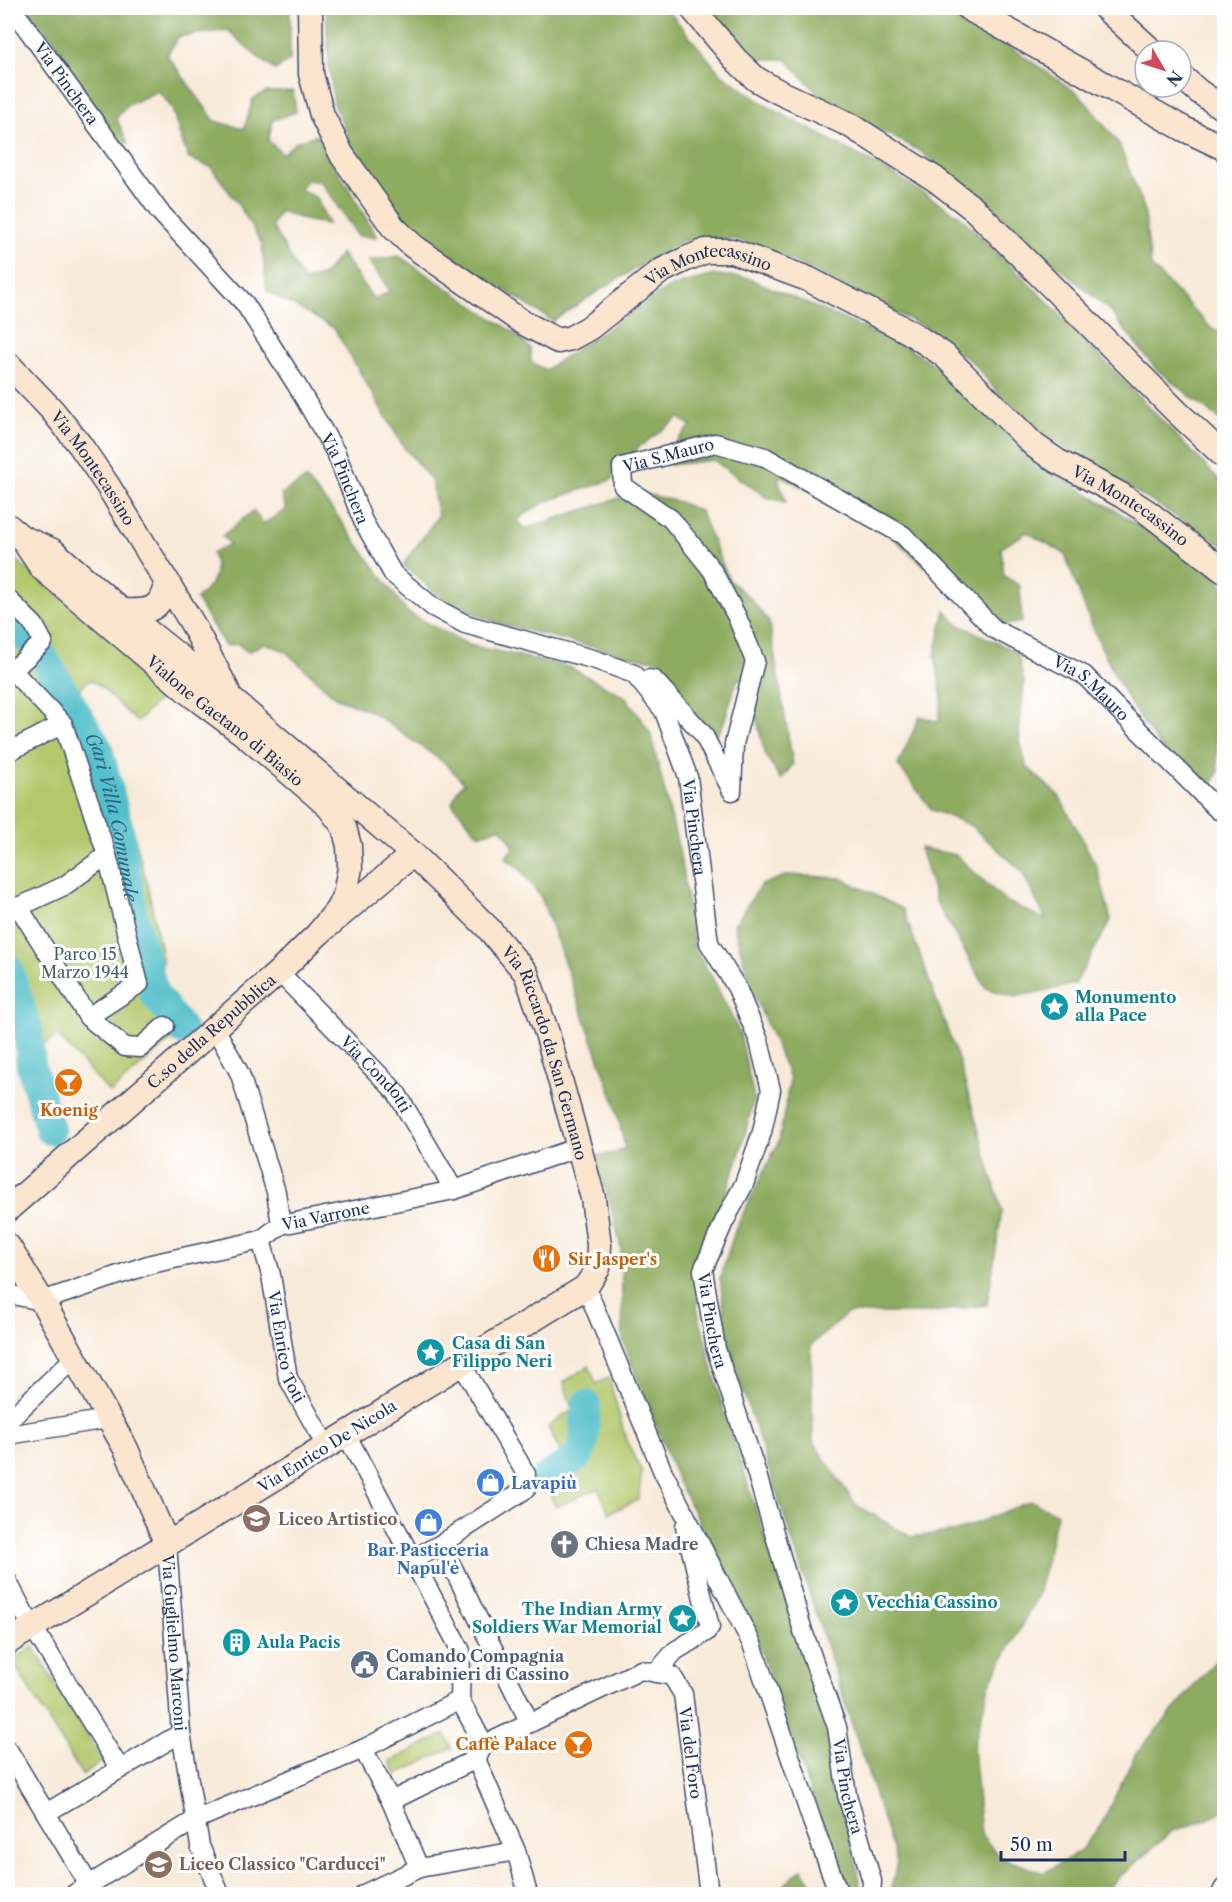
<svg xmlns="http://www.w3.org/2000/svg" width="1232" height="1902" viewBox="0 0 1232 1902" font-family="'Libre Caslon Text',serif">
<style>
.green{fill:#b3c86c;stroke:#677c65;stroke-width:1.5}
.forest{fill:#8eac60;stroke:#546e5f;stroke-width:1.5}
.lines{fill:none;stroke-linecap:round;stroke-linejoin:round}
.river{stroke:#52bfca;stroke-width:30}
.street-casing{stroke:#3c4b70;stroke-width:21}
.secondary-casing{stroke:#3c4b70;stroke-width:27}
.street{stroke:#fff;stroke-width:18}
.secondary{stroke:#fbe5cf;stroke-width:24}
.labels{text-anchor:middle;dominant-baseline:central;stroke-width:6;stroke-linejoin:round;paint-order:stroke}
.street-label{font-size:16px;fill:#1b2f5e;stroke:#fff}
.park-label{font-size:16px;fill:#495d62;stroke:#fff}
.culture-label{font-size:16px;font-weight:bold;fill:#0d838f;stroke:#fff;text-anchor:start}
.food-label{font-size:16px;font-weight:bold;fill:#c56008;stroke:#fff}
.shop-label{font-size:16px;font-weight:bold;fill:#366cbe;stroke:#fff;text-anchor:start}
.education-label{font-size:16px;font-weight:bold;fill:#785e54;stroke:#fff;text-anchor:start}
.worship-label{font-size:16px;font-weight:bold;fill:#5b616d;stroke:#fff;text-anchor:start}
.service-label{font-size:16px;font-weight:bold;fill:#4e5e75;stroke:#fff;text-anchor:start}
.water-label{font-size:18px;font-style:italic;fill:#2e6184;stroke:#fff}
</style>
<rect width="100%" height="100%" fill="#fff"/>
<filter id="ink" filterUnits="userSpaceOnUse"><feTurbulence type="fractalNoise" baseFrequency=".0167" numOctaves="2"/><feDisplacementMap in="SourceGraphic" scale="12" xChannelSelector="R" yChannelSelector="G"/><feConvolveMatrix kernelMatrix="1 2 1 2 8 2 1 2 1" color-interpolation-filters="sRGB"/></filter>
<filter id="wash" filterUnits="userSpaceOnUse"><feTurbulence type="fractalNoise" baseFrequency=".008" numOctaves="4" result="noise"/><feDisplacementMap in="SourceGraphic" scale="24" xChannelSelector="R" yChannelSelector="G"/><feGaussianBlur stdDeviation="1.35" result="paint"/><feColorMatrix in="noise" values="0 0 0 0 0 0 0 0 0 0 0 0 0 0 0 0 0 1.4 0 .05"/><feComposite in="paint" operator="in"/></filter>
<g filter="url(#wash)">
<rect width="100%" height="100%" fill="#f8ead8"/>
<!-- green -->
<path class="green" d="M8,553L169,689L137,722L98,684L90,680L80,687L81,705L112,749L148,888L162,957V979L182,1030L110,1093L57,1035L45,1044L16,1013L8,996Z
M589,1366L596,1384L609,1378L626,1440L642,1472L638,1500L609,1513L598,1488L556,1507L536,1470L562,1455L548,1427L572,1410L564,1382Z
M33,1647L103,1761L82,1775L12,1661Z
M445,1734L452,1748L396,1775L390,1761Z"/>
<!-- forest -->
<path class="forest" d="M26,8H290V60L275,70L254,54L228,30L178,37L167,55L215,121L244,129L253,99L266,92L293,91L296,112L273,120L268,140L282,154L296,142L317,135L377,237L358,236L321,182L307,180L299,189L317,198L328,224L308,221L280,211L272,226L304,281L324,275L341,253L374,300L390,291L369,261L399,256L513,332L530,348L531,362L545,370L671,286L715,275L748,278L903,345L938,367L1009,437L1045,468L1121,514L1217,577L1224,588V718L1216,729L1218,773L1211,785C1204,783 1196,781 1189,778C1182,774 1176,764 1170,758C1119,700 1090,625 1065,554L1027,532L1001,548L1004,576L1020,586L1022,622L1006,625L967,603L881,527L781,476L778,479L786,502L766,497L713,460L670,465L671,447L691,426L679,418L639,447L611,480L544,502L518,519L524,529L638,492L679,502L700,511L729,580L751,599L769,622L793,764L781,780L765,754L749,686L738,678L723,725L711,741L672,687L659,660L632,657L494,622L445,601L403,565L438,516L431,480L403,446L334,328L267,291L262,244L238,204L211,167L189,159L180,136L172,108L158,91L128,105L116,118L128,143L113,140L52,38Z
M326,8H666L719,72L767,106L895,175L960,216L1046,300L1224,485V546L1053,441L999,394L973,363L923,326L774,252L735,239L682,241L606,286L553,321L470,268L413,241L353,150L334,104L329,68Z
M703,8H938L993,35L1080,95L1119,144L1144,208L1151,266L1212,329L1224,335V423L1156,369L1109,310L1005,221L920,151L825,101L786,59H747Z
M306,479L335,513L408,613L469,645L569,667L626,697L650,732L680,854L695,950L713,979L740,1034L754,1099L739,1156L703,1258L697,1308L723,1409L835,1747V1774L860,1881L858,1894H849L841,1879L752,1626L677,1479L623,1341L621,1248L610,1203L594,1156L615,1153L625,1148L615,1103L541,897L519,868L505,858L514,847L501,827L479,835L452,803L458,789L464,783L446,764L370,711L337,698L285,651L264,643L248,652L238,644L225,646L196,599C211,587 221,574 212,553L230,544L222,536L253,511L263,524L286,510L281,494Z
M945,610L957,624L1017,652L1024,681L1019,736L1026,766L1059,796L1097,867L1111,920L1075,984L1015,997L986,988L937,904L920,848L956,855L1005,901L1046,920L1021,870L970,825L932,810L898,765L920,716L938,722L942,698L935,655Z
M788,875L841,878L903,909L959,1062L1002,1211L987,1305L925,1313H848L811,1345L813,1442L856,1505L911,1537L957,1531L1031,1501L1057,1514L1038,1595L989,1685L973,1749L981,1835L1001,1858L1044,1873L1079,1852L1101,1825L1135,1755L1224,1651V1811L1206,1820L1172,1831L1100,1894H890L897,1862L728,1344L720,1277L736,1228L779,1141L790,1079L750,985L734,925L761,885Z
M802,1869L819,1894H777L781,1888Z"/>
<g class="lines">
<!-- river -->
<g class="river">
<path id="s1" d="M8,623L36,645L98,749L119,830L133,914L154,993L182,1030"/>
<path d="M8,968L28,1030L31,1065L50,1130"/>
<path d="M546,1478L578,1457L584,1441L586,1405"/>
</g>
</g>
</g>
<g filter="url(#ink)">
<g class="lines">
<defs>
<g id="street">
<path id="s2" d="M12,8L159,211L245,304L296,384L336,453L363,521L393,574L433,607L465,624L596,660L634,674L664,711L688,777L709,943L737,988L759,1041L771,1090L762,1132L744,1184L724,1222L703,1270L716,1349L755,1468L803,1631L837,1727L847,1795L872,1881L871,1894"/>
<path d="M8,599L34,625L43,642L13,670"/>
<path d="M8,666L63,724L107,855L139,984L88,1017L18,906"/>
<path id="s3" d="M649,679L654,680L703,734L732,791L734,744L755,661L737,617L712,570L671,519L623,486L622,467L715,443L765,457L903,535L994,629L1084,675L1218,810H1224"/>
<path d="M8,752L63,724"/>
<path d="M8,912L64,886L107,855"/>
<path id="s4" d="M279,972L396,1092L454,1190"/>
<path d="M88,1017L125,1047L140,1048L165,1026"/>
<path d="M215,1028L240,1074L276,1192L281,1225"/>
<path id="s5" d="M261,1240L271,1275L288,1378L326,1446"/>
<path d="M586,1287L663,1472L752,1644L812,1821L839,1894"/>
<path id="s6" d="M8,1294L42,1301L151,1264L261,1240L281,1225L454,1190L579,1147"/>
<path d="M8,1421L74,1358"/>
<path d="M346,1434L461,1651L460,1700L484,1745L476,1759L391,1801L363,1749"/>
<path d="M8,1435L108,1419"/>
<path id="s7" d="M167,1544L181,1733L200,1846L220,1894"/>
<path d="M441,1544L530,1723"/>
<path d="M412,1559L441,1544L526,1489V1474L461,1363"/>
<path d="M8,1582L23,1611L120,1769"/>
<path d="M656,1673L675,1651L706,1632L710,1627L685,1526"/>
<path id="s8" d="M484,1745L641,1670L672,1676L683,1694L709,1894"/>
<path d="M8,1750L89,1885"/>
<path d="M476,1759L516,1851L528,1894"/>
<path d="M391,1801L419,1868"/>
<path d="M46,1813L181,1733"/>
<path d="M74,1894L195,1820L363,1749L460,1700"/>
<path d="M364,1894L419,1868L516,1851"/>
<path d="M1221,1894L1224,1888"/>
</g>
<g id="secondary">
<path id="s9" d="M310,8L311,74L322,115L342,155L393,227L413,246L522,322L558,341L571,338L589,328L661,271L686,259L706,251H732L808,279L908,331L944,355L1035,446L1057,461L1121,495L1146,511L1224,571"/>
<path d="M692,8L736,60L756,79L777,91L850,125L935,179L975,210L1177,412L1224,456"/>
<path d="M968,8L1184,129L1224,148"/>
<path d="M1105,8L1152,51"/>
<path d="M1181,76L1198,91L1224,109"/>
<path id="s10" d="M8,364L52,410L80,445L108,486L192,623L227,690"/>
<path id="s11" d="M8,526L21,537L53,551L122,611L211,682L413,854L488,928L526,973L547,1033L593,1198L599,1245L598,1268L586,1287L8,1642"/>
<path id="s12" d="M21,537L42,568L193,696L245,735L311,791L329,807L344,827L349,846L350,868L345,894L338,909L319,933"/>
<path d="M122,611C150,612 161,611 167,581"/>
<path id="s13" d="M8,1209L279,972L319,933L413,854"/>
<path d="M8,1246L42,1301L126,1449L167,1544"/>
</g>
</defs>
<!-- street casing -->
<use href="#street" class="street-casing"/>
<!-- secondary casing -->
<use href="#secondary" class="secondary-casing"/>
<!-- street -->
<use href="#street" class="street"/>
<!-- secondary -->
<use href="#secondary" class="secondary"/>
</g>
</g>
<!-- icons -->
<defs>
<symbol id="sight-disc" viewBox="-11 -11 22 22"><circle r="9.5" fill="#0f9aa8" stroke="#fff"/><path d="M0-6L1.8-2.2L6-1.7L2.9 1.2L3.7 5.4L0 3.3L-3.7 5.4L-2.9 1.2L-6-1.7L-1.8-2.2Z" fill="#fff"/></symbol>
<symbol id="bar-disc" viewBox="-11 -11 22 22"><circle r="9.5" fill="#e8710a" stroke="#fff"/><path d="M-6-5H6L.8 .8V4.5H3.5V6h-7V4.5H-.8V.8Z" fill="#fff"/></symbol>
<symbol id="restaurant-disc" viewBox="-11 -11 22 22"><circle r="9.5" fill="#e8710a" stroke="#fff"/><path d="M-5-6h1v4h1v-4h1v4h1v-4h1v5L-1.5 .5V6h-2V.5L-5-1ZM5-6V6H3V1.5H1.5Q1.5-4 5-6Z" fill="#fff"/></symbol>
<symbol id="shop-disc" viewBox="-11 -11 22 22"><circle r="9.5" fill="#3f7fe0" stroke="#fff"/><path d="M-5-2.5h2.3a2.7 3.5 0 0 1 5.4 0H5L5.5 6h-11ZM-1.5-2.5h3a1.5 2.3 0 0 0-3 0Z" fill="#fff"/></symbol>
<symbol id="school-disc" viewBox="-11 -11 22 22"><circle r="9.5" fill="#8d6e63" stroke="#fff"/><path d="M0-5L7-2L0 1L-7-2ZM-4 1L0 2.5L4 1V4Q0 6-4 4Z" fill="#fff"/></symbol>
<symbol id="church-disc" viewBox="-11 -11 22 22"><circle r="9.5" fill="#6b7280" stroke="#fff"/><path d="M-1.2-6h2.4v3.5h3.3v2.4h-3.3V6h-2.4V-.1h-3.3v-2.4h3.3Z" fill="#fff"/></symbol>
<symbol id="building-disc" viewBox="-11 -11 22 22"><circle r="9.5" fill="#0f9aa8" stroke="#fff"/><path d="M-4-6H4V6H1V3H-1V6H-4ZM-2.5-4.3h1.7v1.8h-1.7ZM.8-4.3h1.7v1.8H.8ZM-2.5-1h1.7V.8h-1.7ZM.8-1h1.7V.8H.8Z" fill="#fff"/></symbol>
<symbol id="civic-disc" viewBox="-11 -11 22 22"><circle r="9.5" fill="#5c6f8a" stroke="#fff"/><path d="M-.6-6.5H3V-4.5H.6V-3L4-1V1h2V6H-6V1h2V-1L-.6-3ZM-1.2 2.5V6h2.4V2.5Z" fill="#fff"/></symbol>
</defs>
<g fill-rule="evenodd">
<use href="#sight-disc" x="1038" y="990" width="33" height="33"/>
<use href="#bar-disc" x="52" y="1066" width="33" height="33"/>
<use href="#restaurant-disc" x="530" y="1242" width="33" height="33"/>
<use href="#sight-disc" x="414" y="1336" width="33" height="33"/>
<use href="#shop-disc" x="474" y="1466" width="33" height="33"/>
<use href="#school-disc" x="240" y="1502" width="33" height="33"/>
<use href="#shop-disc" x="412" y="1506" width="33" height="33"/>
<use href="#church-disc" x="548" y="1528" width="33" height="33"/>
<use href="#sight-disc" x="828" y="1586" width="33" height="33"/>
<use href="#sight-disc" x="666" y="1602" width="33" height="33"/>
<use href="#building-disc" x="220" y="1626" width="33" height="33"/>
<use href="#civic-disc" x="348" y="1648" width="33" height="33"/>
<use href="#bar-disc" x="562" y="1728" width="33" height="33"/>
<use href="#school-disc" x="142" y="1848" width="33" height="33"/>
</g>
<g class="labels">
<!-- street labels -->
<g class="street-label">
<text stroke="none"><textPath href="#s2" startOffset="93">Via Pinchera</textPath></text>
<text stroke="none"><textPath href="#s9" startOffset="618">Via Montecassino</textPath></text>
<text stroke="none"><textPath href="#s3" startOffset="566">Via S.Mauro</textPath></text>
<text stroke="none"><textPath href="#s10" startOffset="135">Via Montecassino</textPath></text>
<text stroke="none"><textPath href="#s2" startOffset="579">Via Pinchera</textPath></text>
<text stroke="none"><textPath href="#s9" startOffset="1122">Via Montecassino</textPath></text>
<text stroke="none"><textPath href="#s3" startOffset="1070">Via S.Mauro</textPath></text>
<text stroke="none"><textPath href="#s12" startOffset="276">Vialone Gaetano di Biasio</textPath></text>
<text stroke="none"><textPath href="#s2" startOffset="1119">Via Pinchera</textPath></text>
<text stroke="none"><textPath href="#s13" startOffset="270">C.so della Repubblica</textPath></text>
<text stroke="none"><textPath href="#s11" startOffset="768">Via Riccardo da San Germano</textPath></text>
<text stroke="none"><textPath href="#s4" startOffset="141">Via Condotti</textPath></text>
<text stroke="none"><textPath href="#s6" startOffset="333">Via Varrone</textPath></text>
<text stroke="none"><textPath href="#s2" startOffset="1641">Via Pinchera</textPath></text>
<text stroke="none"><textPath href="#s5" startOffset="110">Via Enrico Toti</textPath></text>
<text transform="translate(327 1446) rotate(-32)">Via Enrico De Nicola</text>
<text stroke="none"><textPath href="#s7" startOffset="99">Via Guglielmo Marconi</textPath></text>
<text stroke="none"><textPath href="#s8" startOffset="286">Via del Foro</textPath></text>
<text stroke="none"><textPath href="#s2" startOffset="2127">Via Pinchera</textPath></text>
</g>
<!-- park labels -->
<g class="park-label">
<text x="85" y="954">Parco 15<tspan x="85" dy="18">Marzo 1944</tspan></text>
</g>
<!-- culture labels -->
<g class="culture-label">
<text x="1075" y="997">Monumento<tspan x="1075" dy="18">alla Pace</tspan></text>
<text x="452" y="1343">Casa di San<tspan x="452" dy="18">Filippo Neri</tspan></text>
<text x="866" y="1602">Vecchia Cassino</text>
<text x="662" y="1609" text-anchor="end">The Indian Army<tspan x="662" dy="18">Soldiers War Memorial</tspan></text>
<text x="257" y="1642">Aula Pacis</text>
</g>
<!-- food labels -->
<g class="food-label">
<text x="69" y="1110">Koenig</text>
<text x="568" y="1259" text-anchor="start">Sir Jasper's</text>
<text x="557" y="1744" text-anchor="end">Caffè Palace</text>
</g>
<!-- shop labels -->
<g class="shop-label">
<text x="511" y="1483">Lavapiù</text>
<text x="428" y="1550" text-anchor="middle">Bar Pasticceria<tspan x="428" dy="18">Napul'è</tspan></text>
</g>
<!-- education labels -->
<g class="education-label">
<text x="278" y="1519">Liceo Artistico</text>
<text x="179" y="1864">Liceo Classico "Carducci"</text>
</g>
<!-- worship labels -->
<g class="worship-label">
<text x="585" y="1544">Chiesa Madre</text>
</g>
<!-- service labels -->
<g class="service-label">
<text x="386" y="1656">Comando Compagnia<tspan x="386" dy="18">Carabinieri di Cassino</tspan></text>
</g>
<!-- water labels -->
<g class="water-label">
<text stroke="none"><textPath href="#s1" startOffset="226">Gari Villa Comunale</textPath></text>
</g>
</g>
<!-- margin -->
<rect width="1232" height="1902" fill="none" stroke="#fff" stroke-width="30"/>
<!-- north arrow -->
<g transform="translate(1163 69) rotate(129)"><circle r="28" fill="#ffffff" stroke="#a4acbf" stroke-width="1.5"/>
<path d="M0-4.5L10 22L0 15L-10 22Z" fill="#d1495b"/>
<text y="-9" font-size="16" font-weight="bold" text-anchor="middle" fill="#1b2f5e">N</text>
</g>
<!-- scale -->
<path d="M1001 1851v9h124v-9" fill="none" stroke="#1b2f5e" stroke-width="3"/>
<text x="1010" y="1851" font-size="18" fill="#1b2f5e" stroke="#ffffff" stroke-width="4.5" paint-order="stroke">50 m</text>
</svg>
